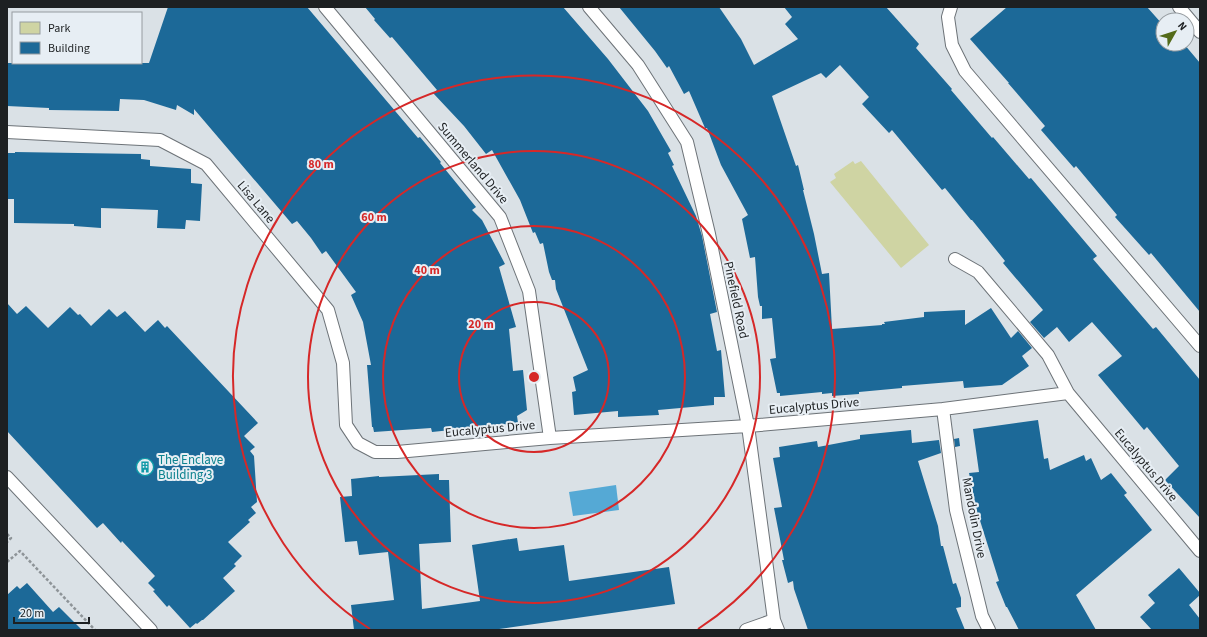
<svg xmlns="http://www.w3.org/2000/svg" width="1207" height="637" viewBox="0 0 1207 637" font-family="'Source Sans 3',sans-serif">
<style>
.green{fill:#cfd4a3}
.water{fill:#55a9d5}
.building{fill:#1c6998}
.lines{fill:none;stroke-linecap:round;stroke-linejoin:round}
.service-casing{stroke:#6d7378;stroke-width:14}
.path{stroke:#8e9498;stroke-width:2.5;stroke-dasharray:3 2;stroke-linecap:butt}
.service{stroke:#fff;stroke-width:12}
.ring{fill:none;stroke:#d62828;stroke-width:2}
.labels{text-anchor:middle;dominant-baseline:central;stroke-width:4;stroke-linejoin:round;paint-order:stroke}
.street-label{font-size:13px;fill:#1d2022;stroke:#e7eef4}
.culture-label{font-size:13px;fill:#0d838f;stroke:#e7eef4;text-anchor:start}
.centre{fill:#d62828;stroke:#e7eef4;stroke-width:2}
.ring-label{font-size:12px;text-anchor:middle;font-weight:bold;fill:#d62828;stroke:#e7eef4;stroke-width:4;stroke-linejoin:round;paint-order:stroke}
</style>
<rect width="100%" height="100%" fill="#dae1e6"/>
<!-- green -->
<path class="green" d="M853,161L855,164L861,161L929,245L901,268L830,182L836,178L834,174Z"/>
<!-- water -->
<path class="water" d="M616,485L619,510L573,516L569,492Z"/>
<!-- building -->
<path class="building" d="M168,7H307L418,138L420,137L441,162L440,163L476,207L472,210L482,220L505,264L499,267L516,327L509,329L513,371L523,370L527,410L517,416L518,423L432,432L431,428L374,432L373,427H372L367,365H371L363,322L351,295L356,292L326,251L322,254L311,238L297,221L292,224L264,191L194,109V115L177,105L176,110L144,100L120,99L119,111L49,110V108L7,106V63H149Z
M365,7H563L608,59L648,111L671,151L668,153L674,165L672,166L696,216L702,236L717,312L710,314L717,351L721,350L725,397H714V405L658,410L659,415L618,417V411L574,415L572,392L576,391L573,377L588,370L556,289L555,280H552L549,272L543,243L540,244L535,232L533,233L520,200L492,150L486,154L464,126L433,93L437,90L392,37L390,38L374,20L375,19Z
M619,7H719L741,39L754,65L798,39L785,24L792,17L784,7H886L919,44L916,48L952,89L951,90L992,138L993,137L1029,179L1031,178L1097,256L1093,259L1153,329L1156,327L1200,380V518L1165,480L1179,466L1147,427L1144,430L1098,375L1122,356L1092,322L1069,342L1057,327L1044,338L1030,322L1043,310L1003,263L1005,261L972,220H971L945,188L942,190L892,130L889,133L862,104L869,97L840,65L826,78L821,73L772,96L796,166L798,165L804,190H803L814,234L822,274L829,273L832,329L882,325V324H885L884,322L924,317V312L965,310V325L991,308L1011,338L1018,331L1032,348L1022,356L1029,366L1002,385L964,388L963,381L902,386V388L859,392V394L832,396V393L822,394V392L780,396V393H777L770,359L776,358L772,318L762,319V306H760L758,297L755,257L750,258L742,219L748,215L721,165L707,128H705L689,91L684,94L669,66L667,68L655,51Z
M1007,7H1147L1163,25V44H1184L1200,63V312L1151,253L1149,255L1115,217L1117,215L1076,166L1074,168L1041,130L1045,126L1008,83H1009L970,39Z
M15,152L141,154V159L150,160V166L191,169V183L202,184L200,221L186,220L185,229L157,228L158,210L101,208V228L74,226V224L14,223V199H7V153H15Z
M7,303L17,314L26,306L48,328L70,307L78,315L80,314L91,326L109,309L117,317L125,311L145,332L158,320L165,328L167,326L258,423L244,436L255,447L250,451L254,456L257,502L251,507L256,513L248,520L250,522L228,542L242,556L234,564L236,566L223,578L235,591L203,620H202L197,624L196,623L190,628L169,605L167,607L153,591L155,590L148,583L155,576L122,541L121,543L103,523L97,528L7,431Z
M1038,420L1044,459L1048,458L1050,470L1084,455L1086,461L1091,458L1101,480L1111,473L1127,493L1124,495L1152,530L1076,595L1096,630H1019L1007,607H1006L996,582L999,581L977,511L969,473L979,472L973,429Z
M911,430L912,443L939,440L941,453L918,461L938,526L941,546H943L953,584L956,583L961,598V607L956,608L965,630H808L794,589L793,581L788,583L782,560H784L774,508L782,507L773,458L780,457L779,447L817,441L818,447L860,439V435Z
M959,438L960,446L955,447L954,439Z
M439,474V480H449L451,542L419,544L422,609L480,601L472,545L517,538L519,551L564,545L569,581L669,567L675,604L492,630H354L351,605L394,600L388,552L359,555L357,541L345,542L340,497L352,496L351,479L379,476V477Z
M1179,568L1200,593V595L1189,605L1200,619V630H1152L1140,617L1155,603L1148,595Z
M27,583L53,612L59,607L82,630H7V595L17,586L20,589Z"/>
<g class="lines">
<defs>
<path id="service" d="M325,7L500,217L529,291L550,438
M589,7L638,65L687,142L709,234L748,426L774,620L778,630
M951,7L948,17L952,45L965,71L1200,346
M1179,7L1200,32
M7,132L160,140L206,164L328,310L343,363L346,425L358,443L375,452H397L550,438L748,426L943,409L1068,393L1200,551
M955,259L978,272L1048,355L1068,393
M943,409L956,510L982,616L989,630
M7,477L151,630
M746,630L774,620"/>
</defs>
<!-- service casing -->
<use href="#service" class="service-casing"/>
<!-- path -->
<path class="path" d="M7,534L11,538L7,542
M7,562L20,551L95,630"/>
<!-- service -->
<use href="#service" class="service"/>
</g>
<!-- distance rings -->
<g class="ring">
<circle cx="534" cy="377" r="75"/>
<circle cx="534" cy="377" r="151"/>
<circle cx="534" cy="377" r="226"/>
<path d="M370 629A301 301 0 1 1 698 629"/>
</g>
<!-- icons -->
<defs>
<symbol id="building-ring" viewBox="-11 -11 22 22"><circle r="9.5" fill="#e7eef4" stroke="#0f9aa8" stroke-width="1.5"/><path d="M-4-6H4V6H1V3H-1V6H-4ZM-2.5-4.3h1.7v1.8h-1.7ZM.8-4.3h1.7v1.8H.8ZM-2.5-1h1.7V.8h-1.7ZM.8-1h1.7V.8H.8Z" fill="#0f9aa8"/></symbol>
</defs>
<g fill-rule="evenodd">
<use href="#building-ring" x="135" y="457" width="20" height="20"/>
</g>
<g class="labels">
<!-- street labels -->
<g class="street-label">
<text transform="translate(473 163) rotate(50)">Summerland Drive</text>
<text transform="translate(256 202) rotate(50)">Lisa Lane</text>
<text transform="translate(736 300) rotate(78)">Pinefield Road</text>
<text transform="translate(814 406) rotate(-5)">Eucalyptus Drive</text>
<text transform="translate(490 429) rotate(-5)">Eucalyptus Drive</text>
<text transform="translate(1146 465) rotate(50)">Eucalyptus Drive</text>
<text transform="translate(974 518) rotate(79)">Mandolin Drive</text>
</g>
<!-- culture labels -->
<g class="culture-label">
<text x="158" y="460">The Enclave<tspan x="158" dy="15">Building 3</tspan></text>
</g>
</g>
<circle cx="534" cy="377" r="6" class="centre"/>
<g class="ring-label">
<text x="321" y="168">80 m</text>
<text x="374" y="221">60 m</text>
<text x="427" y="274">40 m</text>
<text x="481" y="328">20 m</text>
</g>
<!-- border -->
<rect width="1207" height="637" fill="none" stroke="#1d2022" stroke-width="16"/>
<!-- legend -->
<rect x="12" y="12" width="130" height="52" fill="#e7eef4" stroke="#969ca0"/>
<rect x="20" y="22" width="20" height="12" fill="#cfd4a3" stroke="#969ca0"/>
<text x="48" y="32" font-size="12" fill="#1d2022">Park</text>
<rect x="20" y="42" width="20" height="12" fill="#1c6998" stroke="#969ca0"/>
<text x="48" y="52" font-size="12" fill="#1d2022">Building</text>
<!-- north arrow -->
<g transform="translate(1175 32) rotate(51)"><circle r="19" fill="#e7eef4" stroke="#969ca0"/>
<path d="M0-3L7 15L0 10L-7 15Z" fill="#546b1a"/>
<text y="-6" font-size="11" font-weight="bold" text-anchor="middle" fill="#1d2022">N</text>
</g>
<!-- scale -->
<path d="M14 617v6h75v-6" fill="none" stroke="#1d2022" stroke-width="2"/>
<text x="20" y="617" font-size="12" fill="#1d2022" stroke="#e7eef4" stroke-width="3" paint-order="stroke">20 m</text>
</svg>
